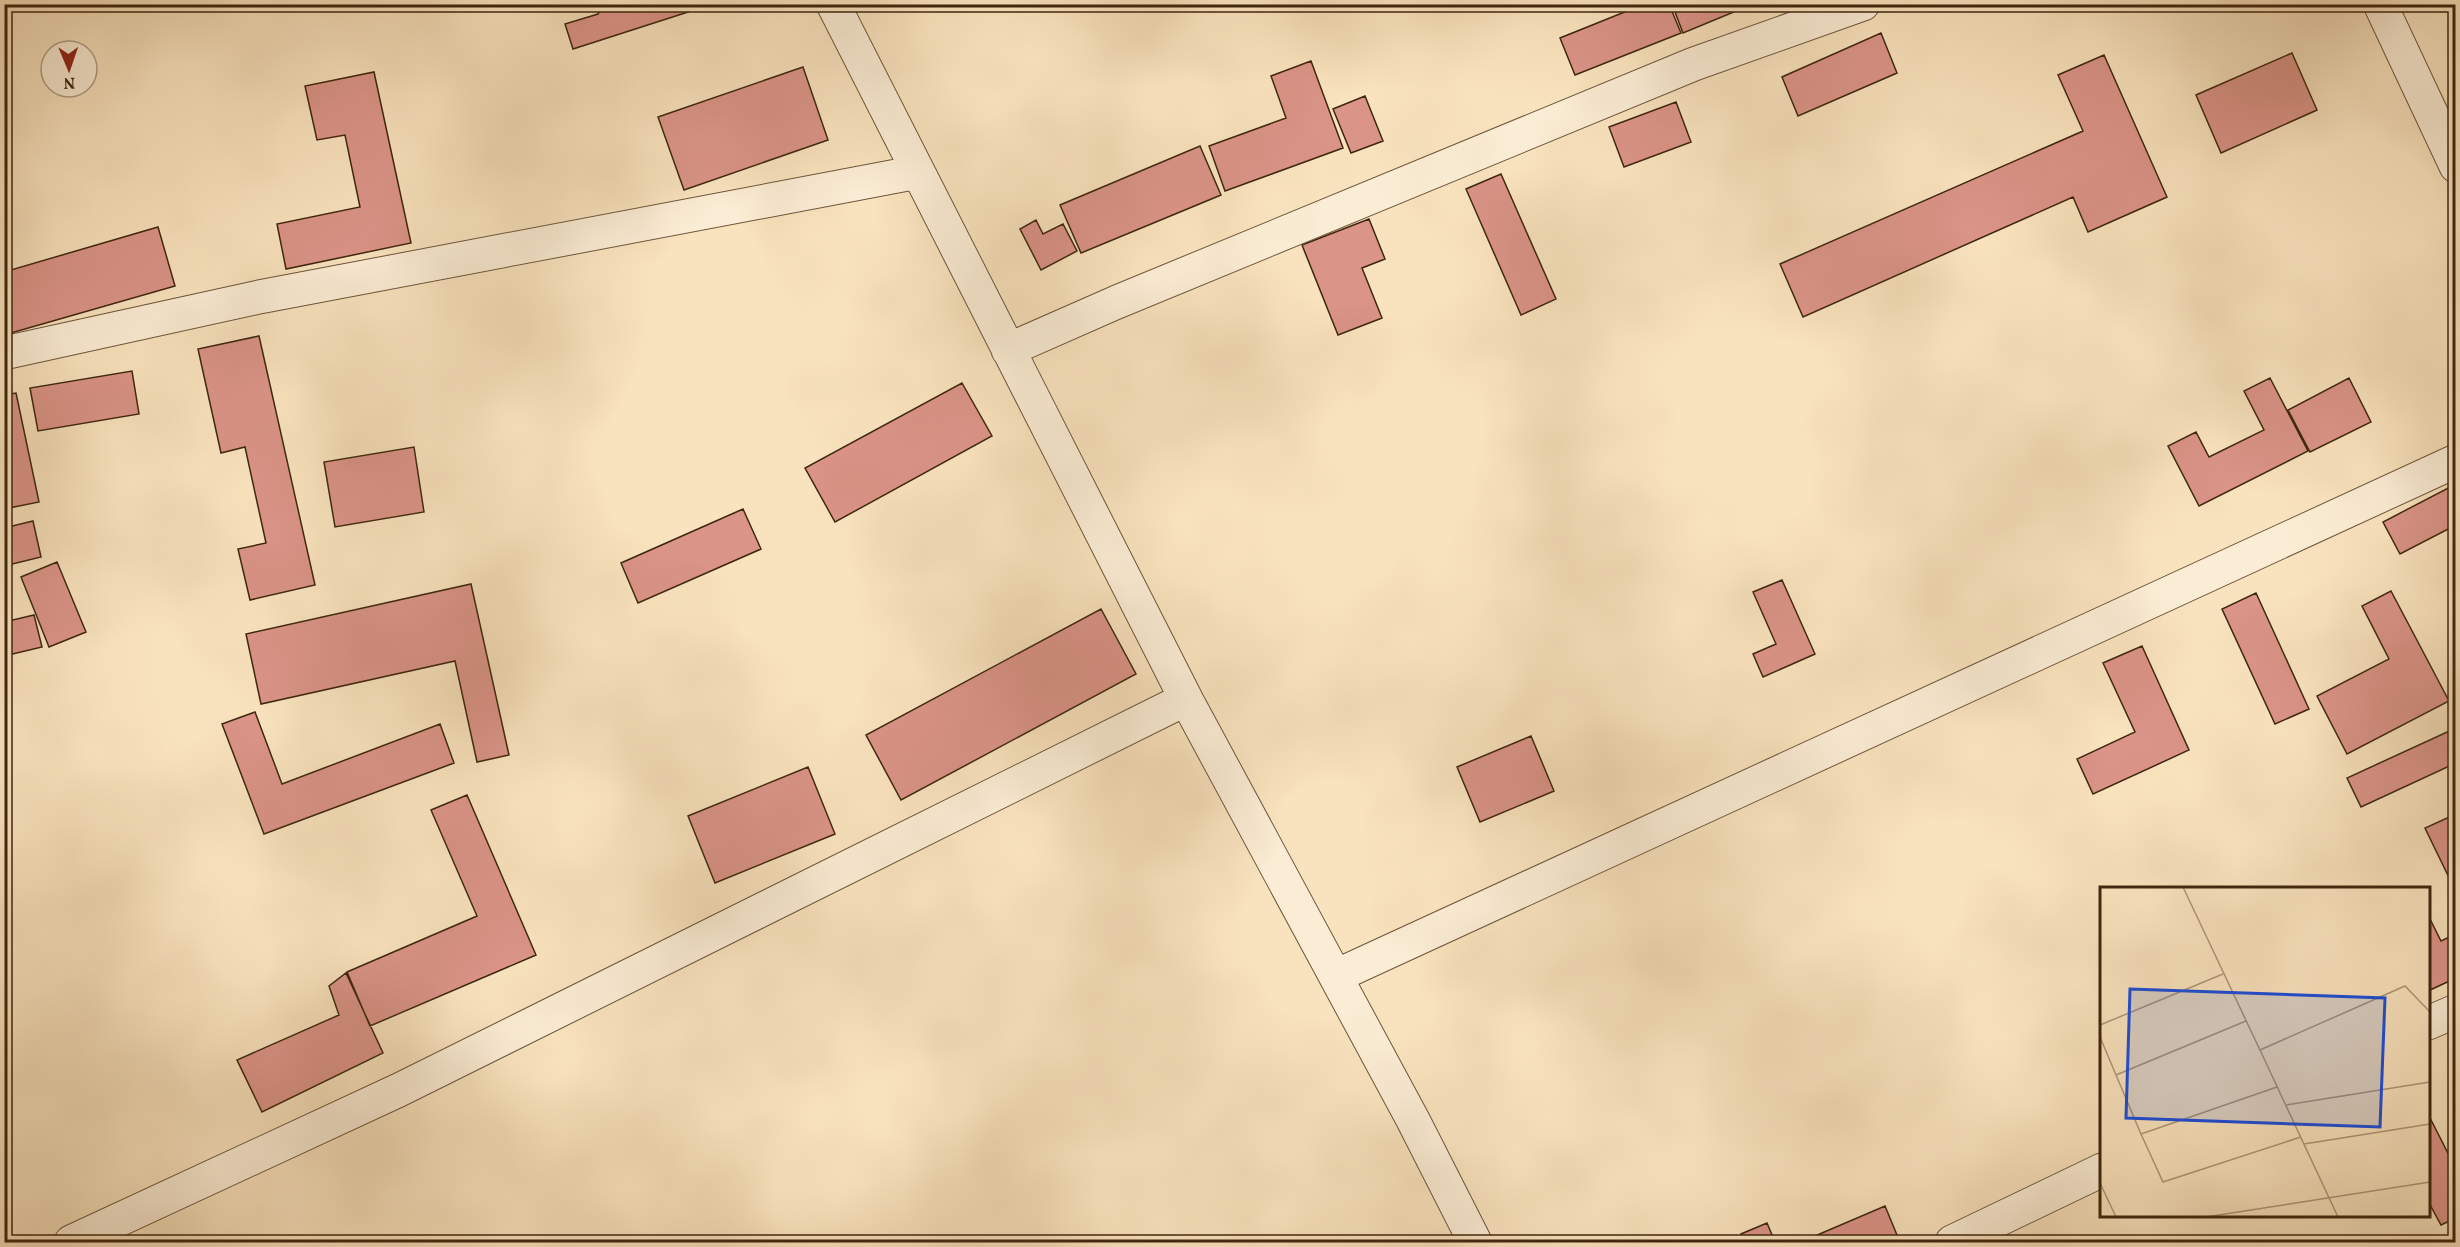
<svg xmlns="http://www.w3.org/2000/svg" width="2460" height="1247" viewBox="0 0 2460 1247" font-family="Vollkorn,serif">
<style>
.building{fill:#db9488;stroke:#3f260f;stroke-width:1.5}
.lines{fill:none;stroke-linecap:round;stroke-linejoin:round}
.street-casing{stroke:#6e553b;stroke-width:35}
.street{stroke:#fbedd5;stroke-width:33}
.inset-road{fill:none;stroke:#af9778;stroke-width:1.5}
.view{fill:#1d4ed8;fill-opacity:0.15;stroke:#1d4ed8;stroke-width:3}
.inset-edge{fill:none;stroke:#3f260f;stroke-width:3}
</style>
<rect width="100%" height="100%" fill="#f9e3be"/>
<filter id="stains"><feTurbulence type="fractalNoise" baseFrequency=".00333" numOctaves="4"/><feColorMatrix values="0 0 0 0 .2 0 0 0 0 .09 0 0 0 0 .02 0 0 0 .5 -.17"/></filter>
<radialGradient id="worn" r=".72"><stop offset=".6" stop-color="#630" stop-opacity="0"/><stop offset="1" stop-color="#630" stop-opacity=".3"/></radialGradient>
<!-- building -->
<path class="building" d="M604,4H713L573,49L565,24L598,14Z
M1636,4H1669L1681,33L1575,75L1560,38L1637,7Z
M1672,4H1753L1683,33Z
M1881,33L1897,73L1798,116L1782,77Z
M2292,53L2317,110L2221,153L2196,95Z
M2104,55L2167,197L2088,232L2073,197L1803,317L1780,264L2083,131L2058,75Z
M1311,61L1343,148L1225,191L1209,146L1286,118L1271,76Z
M803,67L828,140L684,190L658,117Z
M374,72L411,243L286,269L277,224L360,207L345,135L317,140L305,86Z
M1365,96L1383,141L1351,153L1333,109Z
M1676,102L1691,142L1624,167L1609,127Z
M1200,146L1221,195L1081,253L1060,205Z
M1501,174L1556,299L1521,315L1466,189Z
M1369,219L1385,259L1362,268L1382,318L1338,335L1302,245Z
M1036,220L1043,234L1063,224L1077,251L1041,270L1020,229Z
M158,227L175,286L4,335V272Z
M259,336L315,585L250,600L238,549L266,543L245,447L221,453L198,349Z
M132,371L139,414L38,431L30,388Z
M2270,378L2308,451L2199,506L2168,446L2196,432L2209,457L2264,430L2244,391Z
M2349,378L2371,422L2310,452L2288,410Z
M962,383L992,436L835,522L805,468Z
M16,393L39,502L4,509V395Z
M414,447L424,512L335,527L324,462Z
M2456,484V525L2400,554L2383,522Z
M743,509L761,549L638,603L621,563Z
M33,521L41,557L4,566V528Z
M57,562L86,632L49,647L21,577Z
M1782,580L1815,654L1763,677L1753,654L1776,644L1753,592Z
M471,584L509,755L477,762L455,661L261,704L246,634Z
M2391,591L2449,701L2347,754L2317,696L2389,659L2362,606Z
M2256,593L2309,709L2275,724L2222,609Z
M1101,609L1136,674L901,800L866,735Z
M34,615L42,647L4,656V622Z
M2142,646L2189,750L2093,794L2077,759L2135,732L2103,663Z
M255,712L282,784L440,724L454,763L264,834L222,724Z
M2456,728V763L2361,807L2347,778Z
M1531,736L1554,791L1480,822L1457,767Z
M808,767L835,834L715,883L688,816Z
M467,795L536,955L370,1026L347,972L477,916L431,810Z
M2456,814V892L2425,828Z
M2428,915L2441,941L2456,934V978L2428,991Z
M346,973L383,1053L262,1112L237,1060L339,1015L329,986Z
M2428,1114L2456,1169V1218L2441,1225L2428,1201Z
M1885,1206L1897,1235L1879,1242H1801Z
M1767,1223L1775,1242H1745L1741,1234Z
M1737,1236L1740,1242H1723Z"/>
<g class="lines">
<defs>
<path id="street" d="M2380,4L2456,166
M1008,350L1117,302L1694,64L1863,4
M4,353L259,297L918,172
M1186,699L1413,1120L1475,1242
M1336,976L2456,461
M2428,1023L2456,1011
M71,1242L399,1090L1186,699L833,4
M1952,1242L2102,1170"/>
</defs>
<!-- street casing -->
<use href="#street" class="street-casing"/>
<!-- street -->
<use href="#street" class="street"/>
</g>
<!-- overview -->
<g transform="translate(2100 887)">
<rect width="330" height="330" fill="#f9e3be"/>
<path class="inset-road" d="M83,0L160,163M146,134L16,188L41,247L177,200M0,138L123,87M0,150L16,188M186,218L330,195M41,247L63,295L201,250M204,257L330,237M0,296L16,330M106,330L330,295M238,330L160,163L305,99L330,125"/>
<path class="view" d="M30,102L285,111L280,240L26,231Z"/>
<rect width="330" height="330" class="inset-edge"/>
</g>
<!-- margin -->
<rect width="2460" height="1247" fill="none" stroke="#f9e3be" stroke-width="24"/>
<rect x="6" y="6" width="2448" height="1235" fill="none" stroke="#3f260f" stroke-width="3"/>
<rect x="12" y="12" width="2436" height="1223" fill="none" stroke="#3f260f" stroke-width="1.5"/>
<!-- north arrow -->
<g transform="translate(69 69) rotate(178)"><circle r="28" fill="#fbedd5" stroke="#b09d86" stroke-width="1.5"/>
<path d="M0-4.5L10 22L0 15L-10 22Z" fill="#8f2418"/>
<text y="-9" font-size="16" font-weight="bold" text-anchor="middle" fill="#3f260f">N</text>
</g>
<rect width="100%" height="100%" filter="url(#stains)"/>
<rect width="100%" height="100%" fill="url(#worn)"/>
</svg>
